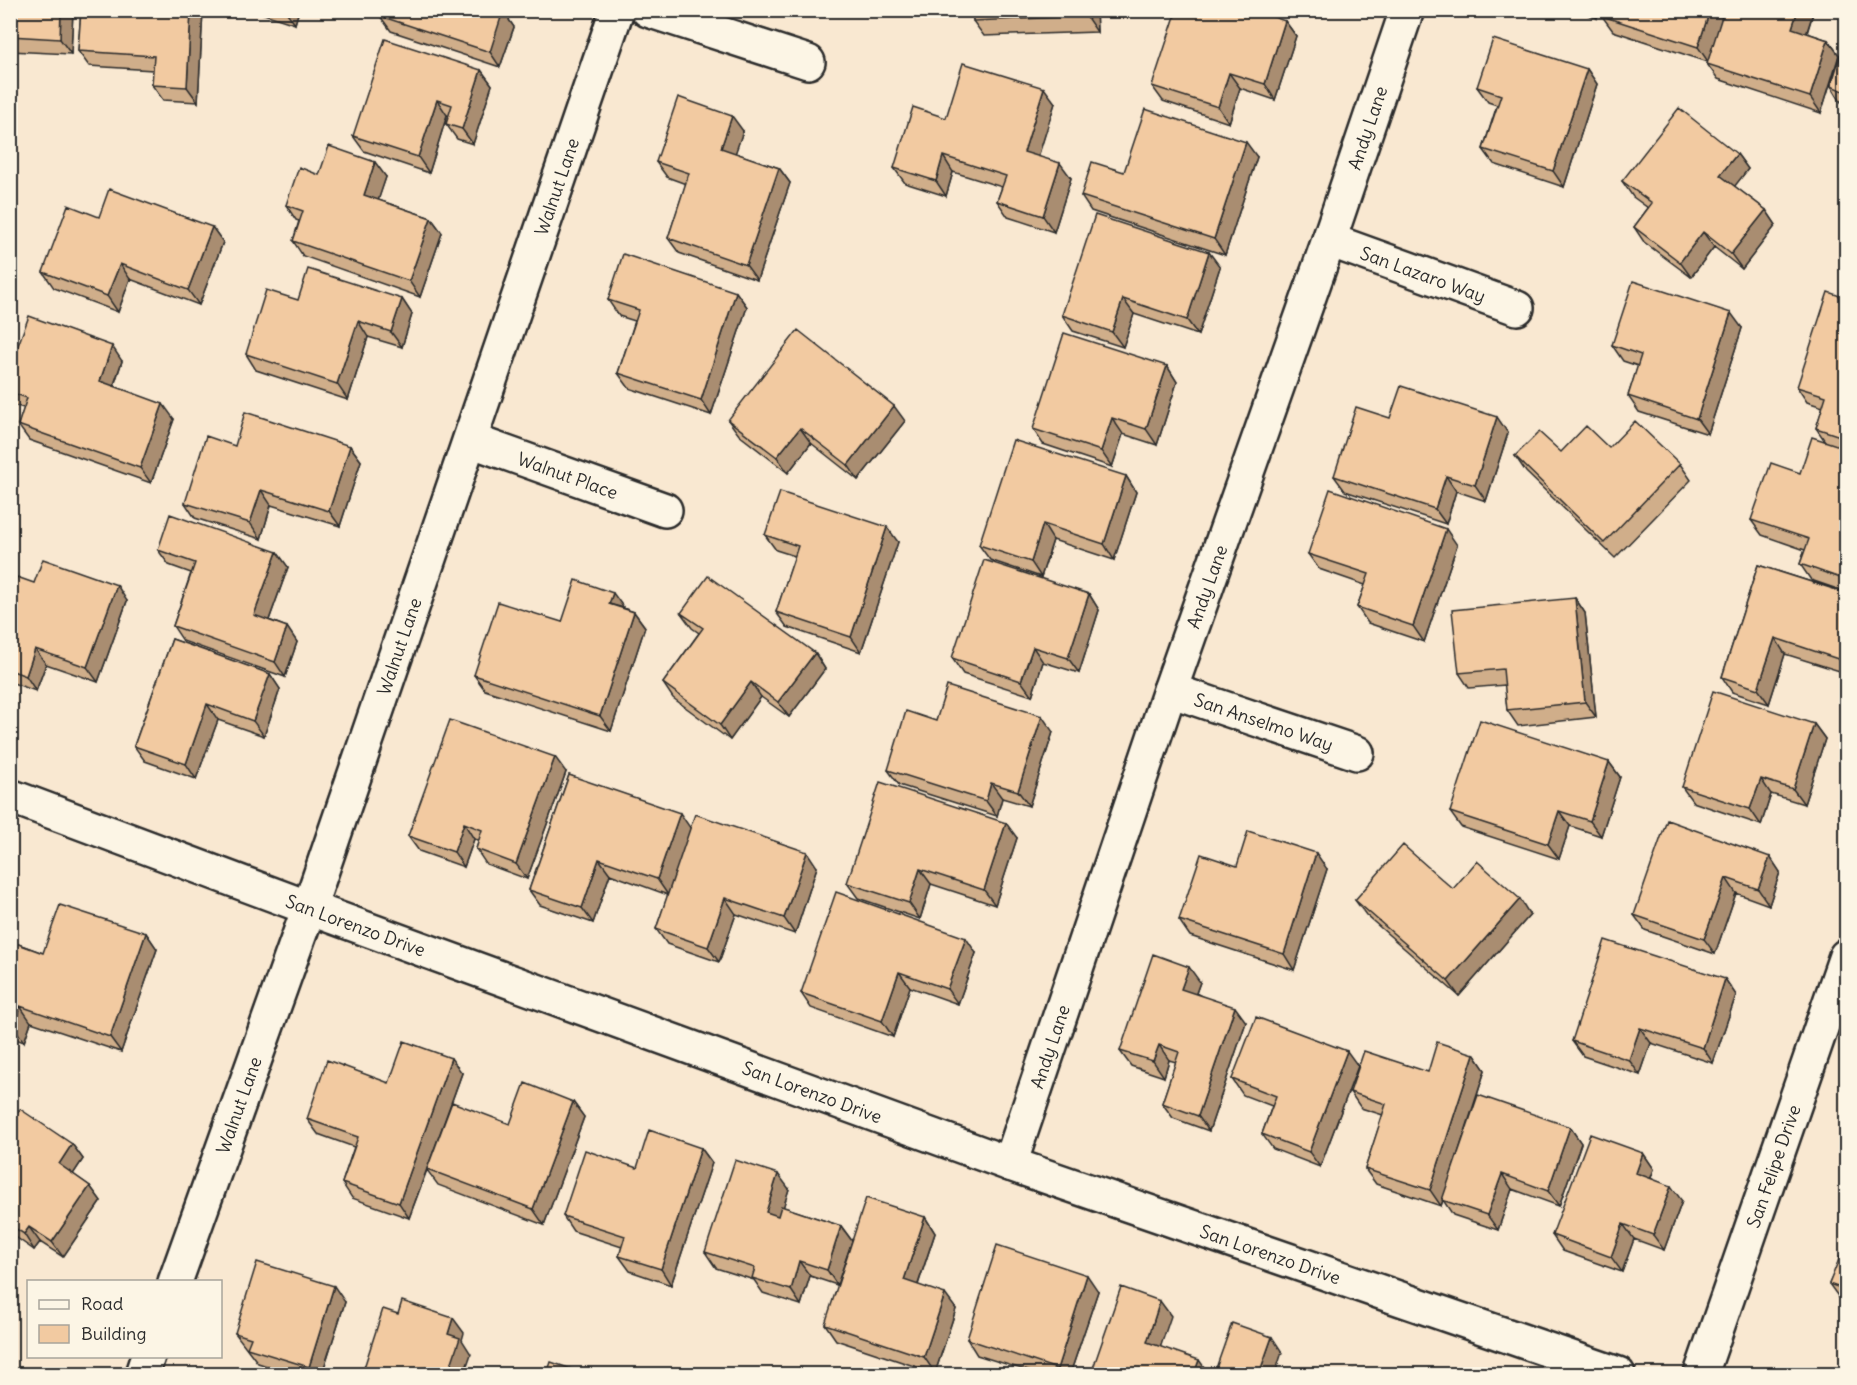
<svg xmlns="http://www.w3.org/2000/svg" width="1857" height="1385" viewBox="0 0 1857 1385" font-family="Delius,sans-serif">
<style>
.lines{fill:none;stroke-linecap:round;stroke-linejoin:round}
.minor-casing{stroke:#2b2b2b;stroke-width:38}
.minor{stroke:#fcf5e5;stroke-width:33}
.wall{fill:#d0ae8a;stroke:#2b2b2b;stroke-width:1.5}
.shaded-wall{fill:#a98d71;stroke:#2b2b2b;stroke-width:1.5}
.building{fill:#f2caa1;stroke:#2b2b2b;stroke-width:1.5}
.labels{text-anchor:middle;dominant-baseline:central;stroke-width:4.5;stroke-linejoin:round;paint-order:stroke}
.street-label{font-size:18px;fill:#2b2b2b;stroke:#fcf5e5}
</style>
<rect width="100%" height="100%" fill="#f9e8d1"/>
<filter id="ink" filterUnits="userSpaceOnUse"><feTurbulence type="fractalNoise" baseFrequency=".0167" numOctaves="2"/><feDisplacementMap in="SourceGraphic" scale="12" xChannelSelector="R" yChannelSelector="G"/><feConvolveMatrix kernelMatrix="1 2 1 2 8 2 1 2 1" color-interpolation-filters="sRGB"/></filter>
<g filter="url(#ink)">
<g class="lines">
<defs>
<g id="minor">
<path d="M648,10L808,62"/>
<path id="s1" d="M1329,240L1517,308"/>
<path id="s2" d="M470,440L665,510"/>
<path id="s3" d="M1170,690L1357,753"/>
<path id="s4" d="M10,796L309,908L1010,1164L1618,1374"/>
<path id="s5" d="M1010,1164L1170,690L1329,240L1407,10"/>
<path id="s6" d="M175,1282L309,908L617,10"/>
<path d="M142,1374L148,1356"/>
<path id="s7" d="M1701,1374L1846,956"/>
</g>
</defs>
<!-- minor casing -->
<use href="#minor" class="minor-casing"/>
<!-- minor -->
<use href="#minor" class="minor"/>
</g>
<!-- wall -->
<path class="wall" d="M10,10H73L71,54L10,51Z
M81,10H203L198,102L163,100L152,85L153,70L89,66L78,51Z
M252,10H299L295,24Z
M382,10H512L509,20L514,27L500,67L391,31L380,16Z
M973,10H1096L1097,32L984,36L973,21Z
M1575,10H1599L1597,18Z
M1814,10L1807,33L1828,40L1839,55L1821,113L1718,79L1707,64L1708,62L1613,31L1602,16Z
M1285,21L1296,36L1275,100L1240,88L1229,123L1163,101L1152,86Z
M1846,38V103L1841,102L1831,86Z
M1587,69L1597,84L1564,187L1494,164L1483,149L1497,105L1488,102L1477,87Z
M481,70L492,85L473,144L457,139L446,124L449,116L447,115L429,173L364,151L353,136Z
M1055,103L1038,156L1071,178L1054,232L1008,217L997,201L1002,187L953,172L946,196L905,183L894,168L946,118Z
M743,131L735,153L779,168L790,183L757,280L679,253L668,238L686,184L667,177L656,162Z
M1737,154L1748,169L1734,186L1766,210L1776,225L1742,269L1714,247L1691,277L1644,242L1634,227L1648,208L1633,197L1622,181Z
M1257,157L1225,255L1091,211L1081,196L1124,172Z
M319,175L386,177L378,200L431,218L442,233L420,297L303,256L293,241L299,221L296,220L286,205Z
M99,217L212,227L223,242L199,305L130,279L118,312L54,288L43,272Z
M1220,267L1198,335L1134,314L1123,347L1073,331L1062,315Z
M736,292L747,307L711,415L629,388L618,373L635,321L619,316L608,300Z
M1846,298V592L1811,580L1800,564L1805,550L1762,535L1751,520L1800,473L1825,441L1816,428L1823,407L1807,402L1797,387Z
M402,299L412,314L402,347L368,337L348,400L256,370L246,354L298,300Z
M1742,328L1708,434L1639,412L1628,396L1638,366L1623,361L1612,345Z
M122,361L114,386L174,419L151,483L29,440L18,425L24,408L13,405L10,401V367Z
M1167,366L1177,382L1157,445L1123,434L1112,467L1043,444L1033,429Z
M1390,418L1508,433L1486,501L1456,491L1446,524L1345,491L1334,476Z
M728,420L905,421L858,480L811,443L788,473L739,435Z
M235,446H350L361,461L340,526L271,505L261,539L195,518L185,503Z
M1609,448L1680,464L1691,480L1615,558L1526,472L1515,456Z
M1126,476L1136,492L1114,560L1053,540L1041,577L990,560L979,545Z
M765,535L898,542L861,652L787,627L776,612L795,556L776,550Z
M1457,545L1424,642L1368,623L1357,607L1365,585L1319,569L1308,554Z
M158,550L277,552L288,567L269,620L287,627L297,642L285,677L183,641L173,626L191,573L169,565Z
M1758,565L1846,593V673L1785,654L1769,704L1732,692L1722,677Z
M34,583L127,601L98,682L46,664L36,691L10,682V594Z
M1089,594L1099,610L1079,673L1043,662L1032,696L963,674L952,658Z
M1575,598L1585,613L1596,717L1518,726L1507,710L1505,685L1469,688L1459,673Z
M623,608L634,612L645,627L611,731L485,690L474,675L562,622Z
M681,613L815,653L825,669L789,717L761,697L730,740L673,698L663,683L699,633L692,628Z
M172,639L270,674L280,689L264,736L218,720L196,779L145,761L134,746Z
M936,721L1053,732L1029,806L1002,798L997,816L899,785L888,770Z
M1814,724L1825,739L1804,804L1771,794L1761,825L1693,802L1682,787Z
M1609,762L1620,777L1601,836L1570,826L1559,859L1461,827L1450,812Z
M566,772L527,879L486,864L476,849L479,840L474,839L464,867L419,851L408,836Z
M569,775L690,828L817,867L795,934L736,914L719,962L667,944L656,929L668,895L610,874L593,923L540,905L529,890Z
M1017,838L995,905L931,884L920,919L858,898L847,883Z
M1770,857L1780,872L1769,905L1736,893L1715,954L1645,930L1634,915Z
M1237,866L1327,869L1294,970L1190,936L1179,920Z
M1453,889L1530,915L1459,996L1366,915L1355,900Z
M146,933L157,949L121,1052L31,1022L24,1042L10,1037V936L14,941L13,942L43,953Z
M976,953L958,1004L910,987L893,1037L811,1008L801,993Z
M1725,979L1736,995L1713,1063L1651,1043L1640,1075L1583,1056L1572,1041Z
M1200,982L1196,993L1246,1022L1209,1131L1173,1118L1162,1103L1176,1062L1169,1060L1164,1077L1131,1066L1120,1051Z
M1474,1054L1485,1070L1460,1149L1570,1127L1581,1143L1559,1206L1512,1189L1498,1230L1453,1215L1443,1200L1441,1206L1376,1184L1365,1169L1383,1115L1361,1108L1350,1092L1428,1072Z
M1358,1066L1320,1167L1273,1149L1262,1134L1272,1106L1243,1095L1232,1079Z
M462,1073L430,1161L510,1124L573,1102L584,1117L544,1225L438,1185L427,1170L409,1218L352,1198L342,1183L354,1147L318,1134L307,1119L389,1083Z
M10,1124L72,1144L83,1159L73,1174L90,1186L101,1201L63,1257L40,1242L34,1250L10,1233Z
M701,1148L712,1163L671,1285L630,1271L619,1256L622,1247L573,1231L563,1216L637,1168Z
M1643,1153L1654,1169L1651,1178L1682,1201L1664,1250L1634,1239L1622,1272L1563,1251L1552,1235Z
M789,1189L783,1207L841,1226L852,1241L837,1285L810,1276L801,1305L763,1293L754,1280L716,1268L705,1252Z
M925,1217L935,1233L918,1285L956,1309L935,1373L836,1340L825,1324Z
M1846,1248V1301L1840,1299L1829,1284Z
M1098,1291L1070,1374H1038L977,1355L967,1339Z
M345,1302L322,1374H293L258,1363L235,1333Z"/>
<!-- shaded-wall -->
<path class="shaded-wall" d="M61,10H73L71,54L60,39Z
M191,10H203L198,102L187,87Z
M285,10H299L295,24Z
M498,10H512L509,20L514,27L500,67L490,52Z
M1086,10H1096L1097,32L1086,16Z
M1592,10H1599L1597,18Z
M1710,10H1726L1709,63L1698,47Z
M1798,10H1814L1803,44L1792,28Z
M1285,21L1296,36L1275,100L1265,84Z
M1828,40L1839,55L1821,113L1810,97Z
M1587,69L1597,84L1564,187L1553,171Z
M481,70L492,85L473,144L462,129Z
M1229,73L1240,88L1229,123L1218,107Z
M1044,88L1055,103L1035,167L1024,152Z
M437,100L447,115L429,173L418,157Z
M732,116L743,131L732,163L721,148Z
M1246,142L1257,157L1225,255L1214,239Z
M1737,154L1748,169L1731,191L1720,175Z
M943,156L953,172L946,196L936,181Z
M375,162L386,177L375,210L364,195Z
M1060,163L1071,178L1054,232L1043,216Z
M779,168L790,183L757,280L746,265Z
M1766,210L1776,225L1742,269L1731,254Z
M431,218L442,233L420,297L409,281Z
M212,227L223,242L199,305L188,290Z
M1703,232L1714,247L1691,277L1680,262Z
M1209,252L1220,267L1198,335L1187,320Z
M120,264L130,279L118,312L107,296Z
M736,292L747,307L711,415L701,400Z
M402,299L412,314L402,347L391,332Z
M1123,299L1134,314L1123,347L1112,332Z
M1731,313L1742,328L1708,434L1697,419Z
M358,321L368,337L348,400L337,384Z
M112,346L122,361L110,396L100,381Z
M1167,366L1177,382L1157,445L1146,429Z
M163,404L174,419L151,483L140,468Z
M894,406L905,421L858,480L848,465Z
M1497,417L1508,433L1486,501L1475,485Z
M1112,418L1123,434L1112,467L1101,451Z
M800,428L811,443L788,473L777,457Z
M350,446L361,461L340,526L329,511Z
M1126,476L1136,492L1114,560L1104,544Z
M1446,476L1456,491L1446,524L1435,509Z
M261,490L271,505L261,539L250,523Z
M1043,524L1053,540L1041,577L1031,562Z
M887,527L898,542L861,652L851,637Z
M1446,529L1457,545L1424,642L1413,626Z
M1846,542V559L1843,553Z
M277,552L288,567L265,631L254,615Z
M117,585L127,601L98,682L87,667Z
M613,593L624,608L609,604Z
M1089,594L1099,610L1079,673L1068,658Z
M1575,598L1585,613L1596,717L1585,702Z
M634,612L645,627L611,731L600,716Z
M287,627L297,642L285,677L275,662Z
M1775,638L1785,654L1769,704L1758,689Z
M1846,644V667L1841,660Z
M1033,647L1043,662L1032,696L1021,681Z
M35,649L46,664L36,691L26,676Z
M815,653L825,669L789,717L778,702Z
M270,674L280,689L264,736L253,721Z
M751,682L761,697L730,740L720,725Z
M207,704L218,720L196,779L186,764Z
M1042,716L1053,732L1029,806L1018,791Z
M1814,724L1825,739L1804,804L1793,789Z
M555,757L566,772L527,879L516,864Z
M1609,762L1620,777L1601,836L1590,821Z
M1761,779L1771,794L1761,825L1750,809Z
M991,783L1002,798L997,816L986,801Z
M1559,811L1570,826L1559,859L1548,844Z
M680,813L691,829L668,895L657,879Z
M464,823L474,839L464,867L454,852Z
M1006,823L1017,838L995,905L984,890Z
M807,852L817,867L795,934L784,918Z
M1316,853L1327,869L1294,970L1284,954Z
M1770,857L1780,872L1769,905L1758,889Z
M599,859L610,874L593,923L582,908Z
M920,869L931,884L920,919L909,903Z
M1726,878L1736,893L1715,954L1704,939Z
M725,898L736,914L719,962L708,947Z
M1520,899L1530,915L1459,996L1448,981Z
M146,933L157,949L121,1052L110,1037Z
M966,938L976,953L958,1004L947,989Z
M1189,967L1200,982L1192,1004L1181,989Z
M899,972L910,987L893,1037L882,1021Z
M1725,979L1736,995L1713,1063L1703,1048Z
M20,1006L31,1022L24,1042L14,1027Z
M1235,1007L1246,1022L1209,1131L1198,1116Z
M1640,1028L1651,1043L1640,1075L1629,1060Z
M1159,1045L1169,1060L1164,1077L1153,1061Z
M1347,1051L1358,1066L1320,1167L1309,1152Z
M1474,1054L1485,1070L1441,1206L1430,1190Z
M451,1058L462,1073L409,1218L399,1203Z
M573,1102L584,1117L544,1225L533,1209Z
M1570,1127L1581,1143L1559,1206L1548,1191Z
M72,1144L83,1159L70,1179L59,1164Z
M701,1148L712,1163L671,1285L661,1269Z
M1643,1153L1654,1169L1647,1188L1636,1173Z
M778,1174L789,1189L777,1228L766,1212Z
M1502,1174L1512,1189L1498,1230L1487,1215Z
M90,1186L101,1201L63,1257L52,1242Z
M1671,1186L1682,1201L1664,1250L1653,1235Z
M925,1217L935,1233L914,1296L904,1280Z
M1623,1224L1634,1239L1622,1272L1611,1257Z
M841,1226L852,1241L837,1285L827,1270Z
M29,1227L40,1242L34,1250L24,1234Z
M799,1261L810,1276L801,1305L791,1290Z
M1087,1275L1098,1291L1070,1374H1061L1057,1369Z
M334,1286L345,1302L322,1374H314L309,1367Z
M945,1294L956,1309L935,1373L924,1357Z
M1160,1301L1171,1316L1157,1357L1147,1342Z
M453,1318L464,1333L462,1340L471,1354L464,1374H448V1334Z
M1272,1337L1282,1352L1275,1374H1259Z
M1199,1360L1209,1374H1194Z"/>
<!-- building -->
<path class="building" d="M10,10H61L60,39L10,36Z
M81,10H191L187,87L152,85L154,56L78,51Z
M382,10H501L503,11L490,52L380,16Z
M973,10H1086V16L973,21Z
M1177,10H1254L1285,21L1265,84L1229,73L1218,107L1152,86Z
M1604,10H1710L1698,47L1602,16Z
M1724,10H1798L1792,28L1828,40L1810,97L1707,64Z
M1846,38V92L1831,86Z
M385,39L481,70L462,129L446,124L452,105L437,100L418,157L353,136Z
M1493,39L1587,69L1553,171L1483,149L1501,95L1477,87Z
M963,63L1044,88L1024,152L1060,163L1043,216L997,201L1006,176L943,156L936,181L894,168L913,107L946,118Z
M678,97L732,116L721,148L779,168L746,265L668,238L689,173L656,162Z
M1679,108L1737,154L1720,175L1766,210L1731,254L1703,232L1680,262L1634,227L1652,203L1622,181Z
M1145,109L1246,142L1214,239L1081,196L1092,162L1124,172Z
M329,146L375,162L364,195L431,218L409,281L293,241L303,211L286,205L299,167L319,175Z
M109,189L212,227L188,290L120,264L107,296L43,272L68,205L99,217Z
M1095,215L1209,252L1187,320L1123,299L1112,332L1062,315Z
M623,254L736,292L701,400L618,373L639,310L608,300Z
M308,269L402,299L391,332L358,321L337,384L246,354L266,290L298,300Z
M1633,281L1731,313L1697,419L1628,396L1641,355L1612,345Z
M1828,292L1846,298V438L1816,428L1826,396L1797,387Z
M29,316L112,346L100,381L163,404L140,468L18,425L27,398L10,392V367Z
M798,330L894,406L848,465L800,428L777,457L728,420Z
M1064,333L1167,366L1146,429L1112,418L1101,451L1033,429Z
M1401,386L1497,417L1475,485L1446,476L1435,509L1334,476L1356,407L1390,418Z
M245,412L350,446L329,511L261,490L250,523L185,503L206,436L235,446Z
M1635,421L1680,464L1604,543L1515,456L1539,432L1561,452L1586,426L1609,448Z
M1812,437L1846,448V542L1843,553L1846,555V580L1800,564L1809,539L1751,520L1771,463L1800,473Z
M1013,440L1126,476L1104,544L1043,524L1031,562L979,545Z
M1330,489L1446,529L1413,626L1357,607L1369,574L1308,554Z
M780,492L887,527L851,637L776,612L798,546L765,535Z
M170,514L277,552L254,615L287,627L275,662L173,626L195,563L158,550Z
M43,559L117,585L87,667L35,649L26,676L10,670V594L17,577L34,583Z
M984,560L1089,594L1068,658L1033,647L1021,681L952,658Z
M1758,565L1846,593V644L1841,660L1775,638L1758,689L1722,677Z
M708,576L815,653L778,702L751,682L720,725L663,683L703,628L681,613Z
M576,580L613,593L609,604L634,612L600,716L474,675L498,602L562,622Z
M1575,598L1585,702L1507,710L1503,669L1459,673L1452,610Z
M172,639L270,674L253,721L207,704L186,764L134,746Z
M947,686L1042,716L1018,791L991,783L986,801L888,770L906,711L936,721Z
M1713,691L1814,724L1793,789L1761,779L1750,809L1682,787Z
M450,720L555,757L516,864L476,849L482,830L464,823L454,852L408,836Z
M1480,720L1609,762L1590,821L1559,811L1548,844L1450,812Z
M569,775L680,813L657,879L599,859L582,908L529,890Z
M880,782L1006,823L984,890L920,869L909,903L847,883Z
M695,814L807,852L784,918L725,898L708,947L656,929Z
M1667,820L1770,857L1758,889L1726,878L1704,939L1634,915Z
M1248,831L1316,853L1284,954L1179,920L1201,854L1237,866Z
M1403,845L1453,889L1477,861L1520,899L1448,981L1355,900Z
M836,892L966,938L947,989L899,972L882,1021L801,993Z
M60,905L146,933L110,1037L20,1006L14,1027L10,1026V941L43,953Z
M1605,940L1725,979L1703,1048L1640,1028L1629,1060L1572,1041Z
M1153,954L1189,967L1181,989L1235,1007L1198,1116L1162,1103L1179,1052L1159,1045L1153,1061L1120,1051Z
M1256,1017L1347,1051L1309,1152L1262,1134L1276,1096L1232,1079Z
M404,1041L451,1058L399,1203L342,1183L358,1137L307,1119L327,1060L389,1083Z
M1437,1042L1474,1054L1430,1190L1365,1169L1386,1104L1350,1092L1364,1051L1428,1072Z
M525,1083L573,1102L533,1209L427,1169L452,1102L510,1124Z
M1478,1095L1570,1127L1548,1191L1502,1174L1487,1215L1442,1200Z
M20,1109L72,1144L59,1164L90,1186L52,1242L29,1227L24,1234L10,1225V1124Z
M649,1130L701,1148L661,1269L619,1256L625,1236L563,1216L585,1150L637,1168Z
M1590,1134L1643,1153L1636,1173L1671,1186L1653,1235L1623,1224L1611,1257L1552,1235Z
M735,1160L778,1174L766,1212L778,1216L781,1206L841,1226L827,1270L799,1261L791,1290L752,1278L755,1268L705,1252Z
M866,1198L925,1217L904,1280L945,1294L924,1357L825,1324Z
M997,1245L1087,1275L1057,1369L967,1339Z
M1844,1247L1846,1248V1290L1829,1284Z
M257,1262L334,1286L309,1367L247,1348L251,1338L235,1333Z
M1121,1287L1160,1301L1147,1342L1199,1360L1194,1374H1091Z
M402,1301L453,1318L448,1334L460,1338L448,1374H362L383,1309L398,1314Z
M1232,1323L1272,1337L1259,1374H1214Z
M551,1362L583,1373V1374H547Z
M1353,1370L1366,1374H1352Z"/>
</g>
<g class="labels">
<!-- street labels -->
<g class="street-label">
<text stroke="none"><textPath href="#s5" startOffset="1096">Andy Lane</textPath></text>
<text stroke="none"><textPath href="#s6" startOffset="1160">Walnut Lane</textPath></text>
<text stroke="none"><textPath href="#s1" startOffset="100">San Lazaro Way</textPath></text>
<text stroke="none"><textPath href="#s2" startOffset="104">Walnut Place</textPath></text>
<text stroke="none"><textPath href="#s5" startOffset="610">Andy Lane</textPath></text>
<text stroke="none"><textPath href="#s6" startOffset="674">Walnut Lane</textPath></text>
<text stroke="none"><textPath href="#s3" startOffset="99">San Anselmo Way</textPath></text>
<text stroke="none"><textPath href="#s4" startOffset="369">San Lorenzo Drive</textPath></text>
<text stroke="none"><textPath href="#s5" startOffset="124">Andy Lane</textPath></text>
<text stroke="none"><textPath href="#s4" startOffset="855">San Lorenzo Drive</textPath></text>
<text stroke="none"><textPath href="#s6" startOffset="188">Walnut Lane</textPath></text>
<text stroke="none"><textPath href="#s7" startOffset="220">San Felipe Drive</textPath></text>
<text stroke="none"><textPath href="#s4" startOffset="1341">San Lorenzo Drive</textPath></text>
</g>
</g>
<!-- margin -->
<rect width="1857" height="1385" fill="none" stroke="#fcf5e5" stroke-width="36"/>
<rect x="18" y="18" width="1821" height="1349" fill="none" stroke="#2b2b2b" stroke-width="2" filter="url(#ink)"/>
<!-- legend -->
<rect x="27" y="1280" width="195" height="78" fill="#fcf5e5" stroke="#a8a49b" stroke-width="1.5"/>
<rect x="39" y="1300" width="30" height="9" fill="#fcf5e5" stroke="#a8a49b" stroke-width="1.5"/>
<text x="81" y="1310" font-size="18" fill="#2b2b2b">Road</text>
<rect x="39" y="1325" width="30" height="18" fill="#f2caa1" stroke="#a8a49b" stroke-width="1.5"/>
<text x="81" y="1340" font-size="18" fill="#2b2b2b">Building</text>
</svg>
